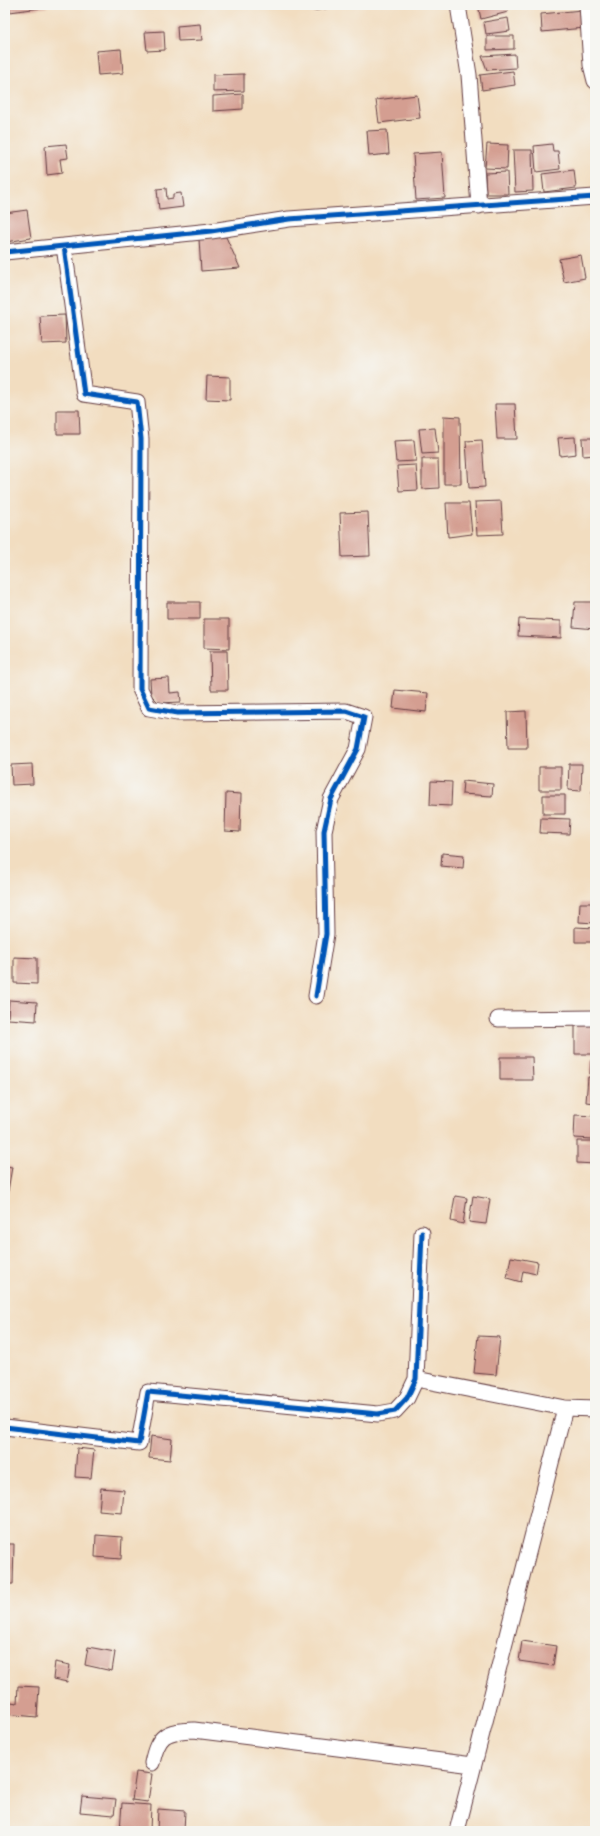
<svg xmlns="http://www.w3.org/2000/svg" width="600" height="1836" viewBox="0 0 600 1836" font-family="'IM FELL Double Pica',serif">
<style>
.building{fill:#d49e91}
.lines{fill:none;stroke-linecap:round;stroke-linejoin:round}
.street-casing{stroke:#633c41;stroke-width:17}
.street{stroke:#fff;stroke-width:15}
.cycleway-casing{stroke:#f6f6f2;stroke-width:8}
.cycleway{stroke:#0057b8;stroke-width:5}
</style>
<rect width="100%" height="100%" fill="#f6f6f2"/>
<filter id="ink" filterUnits="userSpaceOnUse"><feTurbulence type="fractalNoise" baseFrequency=".025" numOctaves="2"/><feDisplacementMap in="SourceGraphic" scale="8" xChannelSelector="R" yChannelSelector="G"/><feConvolveMatrix kernelMatrix="1 2 1 2 8 2 1 2 1" color-interpolation-filters="sRGB"/></filter>
<filter id="wash" filterUnits="userSpaceOnUse"><feTurbulence type="fractalNoise" baseFrequency=".012" numOctaves="4" result="noise"/><feDisplacementMap in="SourceGraphic" scale="16" xChannelSelector="R" yChannelSelector="G"/><feGaussianBlur stdDeviation="0.9" result="paint"/><feColorMatrix in="noise" values="0 0 0 0 0 0 0 0 0 0 0 0 0 0 0 0 0 1.4 0 .05"/><feComposite in="paint" operator="in"/></filter>
<g filter="url(#wash)">
<rect width="100%" height="100%" fill="#f2ddc0"/>
<g id="blocks">
<!-- building -->
<path class="building" d="M9,5H46L47,7L10,12Z
M313,5H330V8L313,11Z
M478,5H506L508,12L481,19Z
M582,10L584,28L542,32L541,14Z
M508,18L510,31L486,34L484,22Z
M200,24L202,40L178,41L177,26Z
M164,31L165,50L147,51L145,32Z
M487,36H514V49L487,50Z
M121,49L123,73L98,75L96,51Z
M515,54L516,68L487,70L482,56Z
M513,71L515,85L482,90L480,75Z
M244,74V91L213,92V75Z
M243,94V109L213,111V96Z
M417,95L420,118L379,123L376,100Z
M387,130L389,154L369,156L367,131Z
M66,144L68,158L60,159L62,173L47,175L45,146Z
M487,144L508,145L507,169L485,168Z
M552,144L553,151H558L560,169L536,172L534,146Z
M513,150H532L533,191L515,192Z
M442,152L445,198L416,200L413,154Z
M574,170L576,188L544,192L542,174Z
M507,172L508,194H486L485,173Z
M166,188L167,199L173,198V194L181,193L183,207L159,210L157,189Z
M27,210L31,238L6,242L5,213Z
M226,237L240,268L201,271L199,239Z
M581,255L585,278L564,282L559,259Z
M65,315L66,343L42,344L40,316Z
M207,376L230,377V400L206,399Z
M495,404H515L517,439H497Z
M57,410H79L80,434H57Z
M444,416L460,417L461,484H444Z
M435,428L438,453L422,454L419,429Z
M575,437L576,454L560,456L558,438Z
M582,438H595V455L583,456Z
M414,440L416,461L396,462L394,441Z
M482,440L485,487L469,488L466,441Z
M422,459H438L439,488L422,489Z
M416,465L418,490L399,491L397,466Z
M501,501L503,534L477,535L475,502Z
M446,503H469L472,534L448,537Z
M368,512L370,556L342,557L340,513Z
M167,602H200V619H167Z
M575,602H595V629L573,627Z
M204,619H229V649L204,648Z
M519,619L561,621V638L518,636Z
M210,651H227L228,690H211Z
M169,678L170,693L180,692L181,702L159,703L151,695L150,679Z
M395,690L428,693L426,712L393,708Z
M526,711L527,748H508L507,712Z
M32,764L33,784L12,785L11,765Z
M569,764H582L581,791L568,790Z
M539,767H561V790H539Z
M431,781L452,782L451,806L430,805Z
M463,781L493,784L492,796L462,794Z
M592,791H595V806H593Z
M226,793L241,794L240,832L225,831Z
M543,795H565V814H543Z
M541,818L570,819L569,834L540,833Z
M442,853L464,855L463,868L441,866Z
M580,903H595V923L579,922Z
M575,927L595,928V942H575Z
M14,957L37,958V984L14,983Z
M9,1000L37,1002L36,1021L8,1019Z
M575,1023H595V1054H575Z
M500,1057H532L533,1080H500Z
M591,1060H595V1074H590Z
M588,1077H595V1103L586,1102Z
M575,1115L595,1116L593,1139L574,1138Z
M577,1141H595V1164L577,1163Z
M5,1166L12,1167L8,1191L5,1190Z
M455,1196L467,1198L463,1224L451,1221Z
M473,1196L490,1199L486,1224L469,1222Z
M511,1257L538,1262L536,1274L523,1271L521,1282L507,1278Z
M478,1336L500,1337L496,1375L474,1373Z
M151,1436L172,1439L170,1460L149,1458Z
M77,1448L94,1450L91,1478L75,1477Z
M101,1488L124,1490L122,1513L99,1511Z
M96,1535L122,1537L121,1559L95,1557Z
M5,1544H14L13,1584H5Z
M522,1641L556,1646L553,1666L519,1661Z
M88,1647L115,1652L112,1671L85,1665Z
M55,1662L70,1665L67,1682L53,1679Z
M18,1686L39,1687L37,1717L5,1714V1701L17,1703Z
M136,1772L152,1774L148,1802L132,1800Z
M82,1796L116,1799L114,1815L80,1812Z
M122,1803L151,1805L150,1831H120Z
M158,1809L185,1811L184,1831H157Z"/>
</g>
</g>
<g filter="url(#ink)">
<use href="#blocks" fill-opacity="0" stroke="#633c41" stroke-width="1"/>
<g class="lines">
<defs>
<path id="street" d="M458,5L469,75L479,206
M587,5L591,65L595,81
M64,246L84,394L137,402L141,439L140,689L149,708L177,713L346,711L364,717L358,749L331,799L324,831L326,934L316,996
M5,252L211,231L289,219L595,197
M498,1019L595,1018
M416,1379L565,1408L595,1409
M5,1427L139,1443L148,1392L378,1414L395,1411L407,1398L416,1379L422,1233
M152,1763C158,1735 165,1731 194,1730L473,1765
M457,1831L565,1408"/>
</defs>
<!-- street casing -->
<use href="#street" class="street-casing"/>
<!-- street -->
<use href="#street" class="street"/>
<defs>
<path id="cycleway" d="M64,246L84,394L137,402L141,439L140,689L149,708L177,713L346,711L364,717L358,749L331,799L324,831L326,934L316,996
M5,252L211,231L289,219L595,197
M5,1427L139,1443L148,1392L378,1414L395,1411L407,1398L416,1379L422,1233"/>
</defs>
<!-- cycleway casing -->
<use href="#cycleway" class="cycleway-casing"/>
<!-- cycleway -->
<use href="#cycleway" class="cycleway"/>
</g>
</g>
<!-- margin -->
<rect width="600" height="1836" fill="none" stroke="#f6f6f2" stroke-width="20"/>
</svg>
